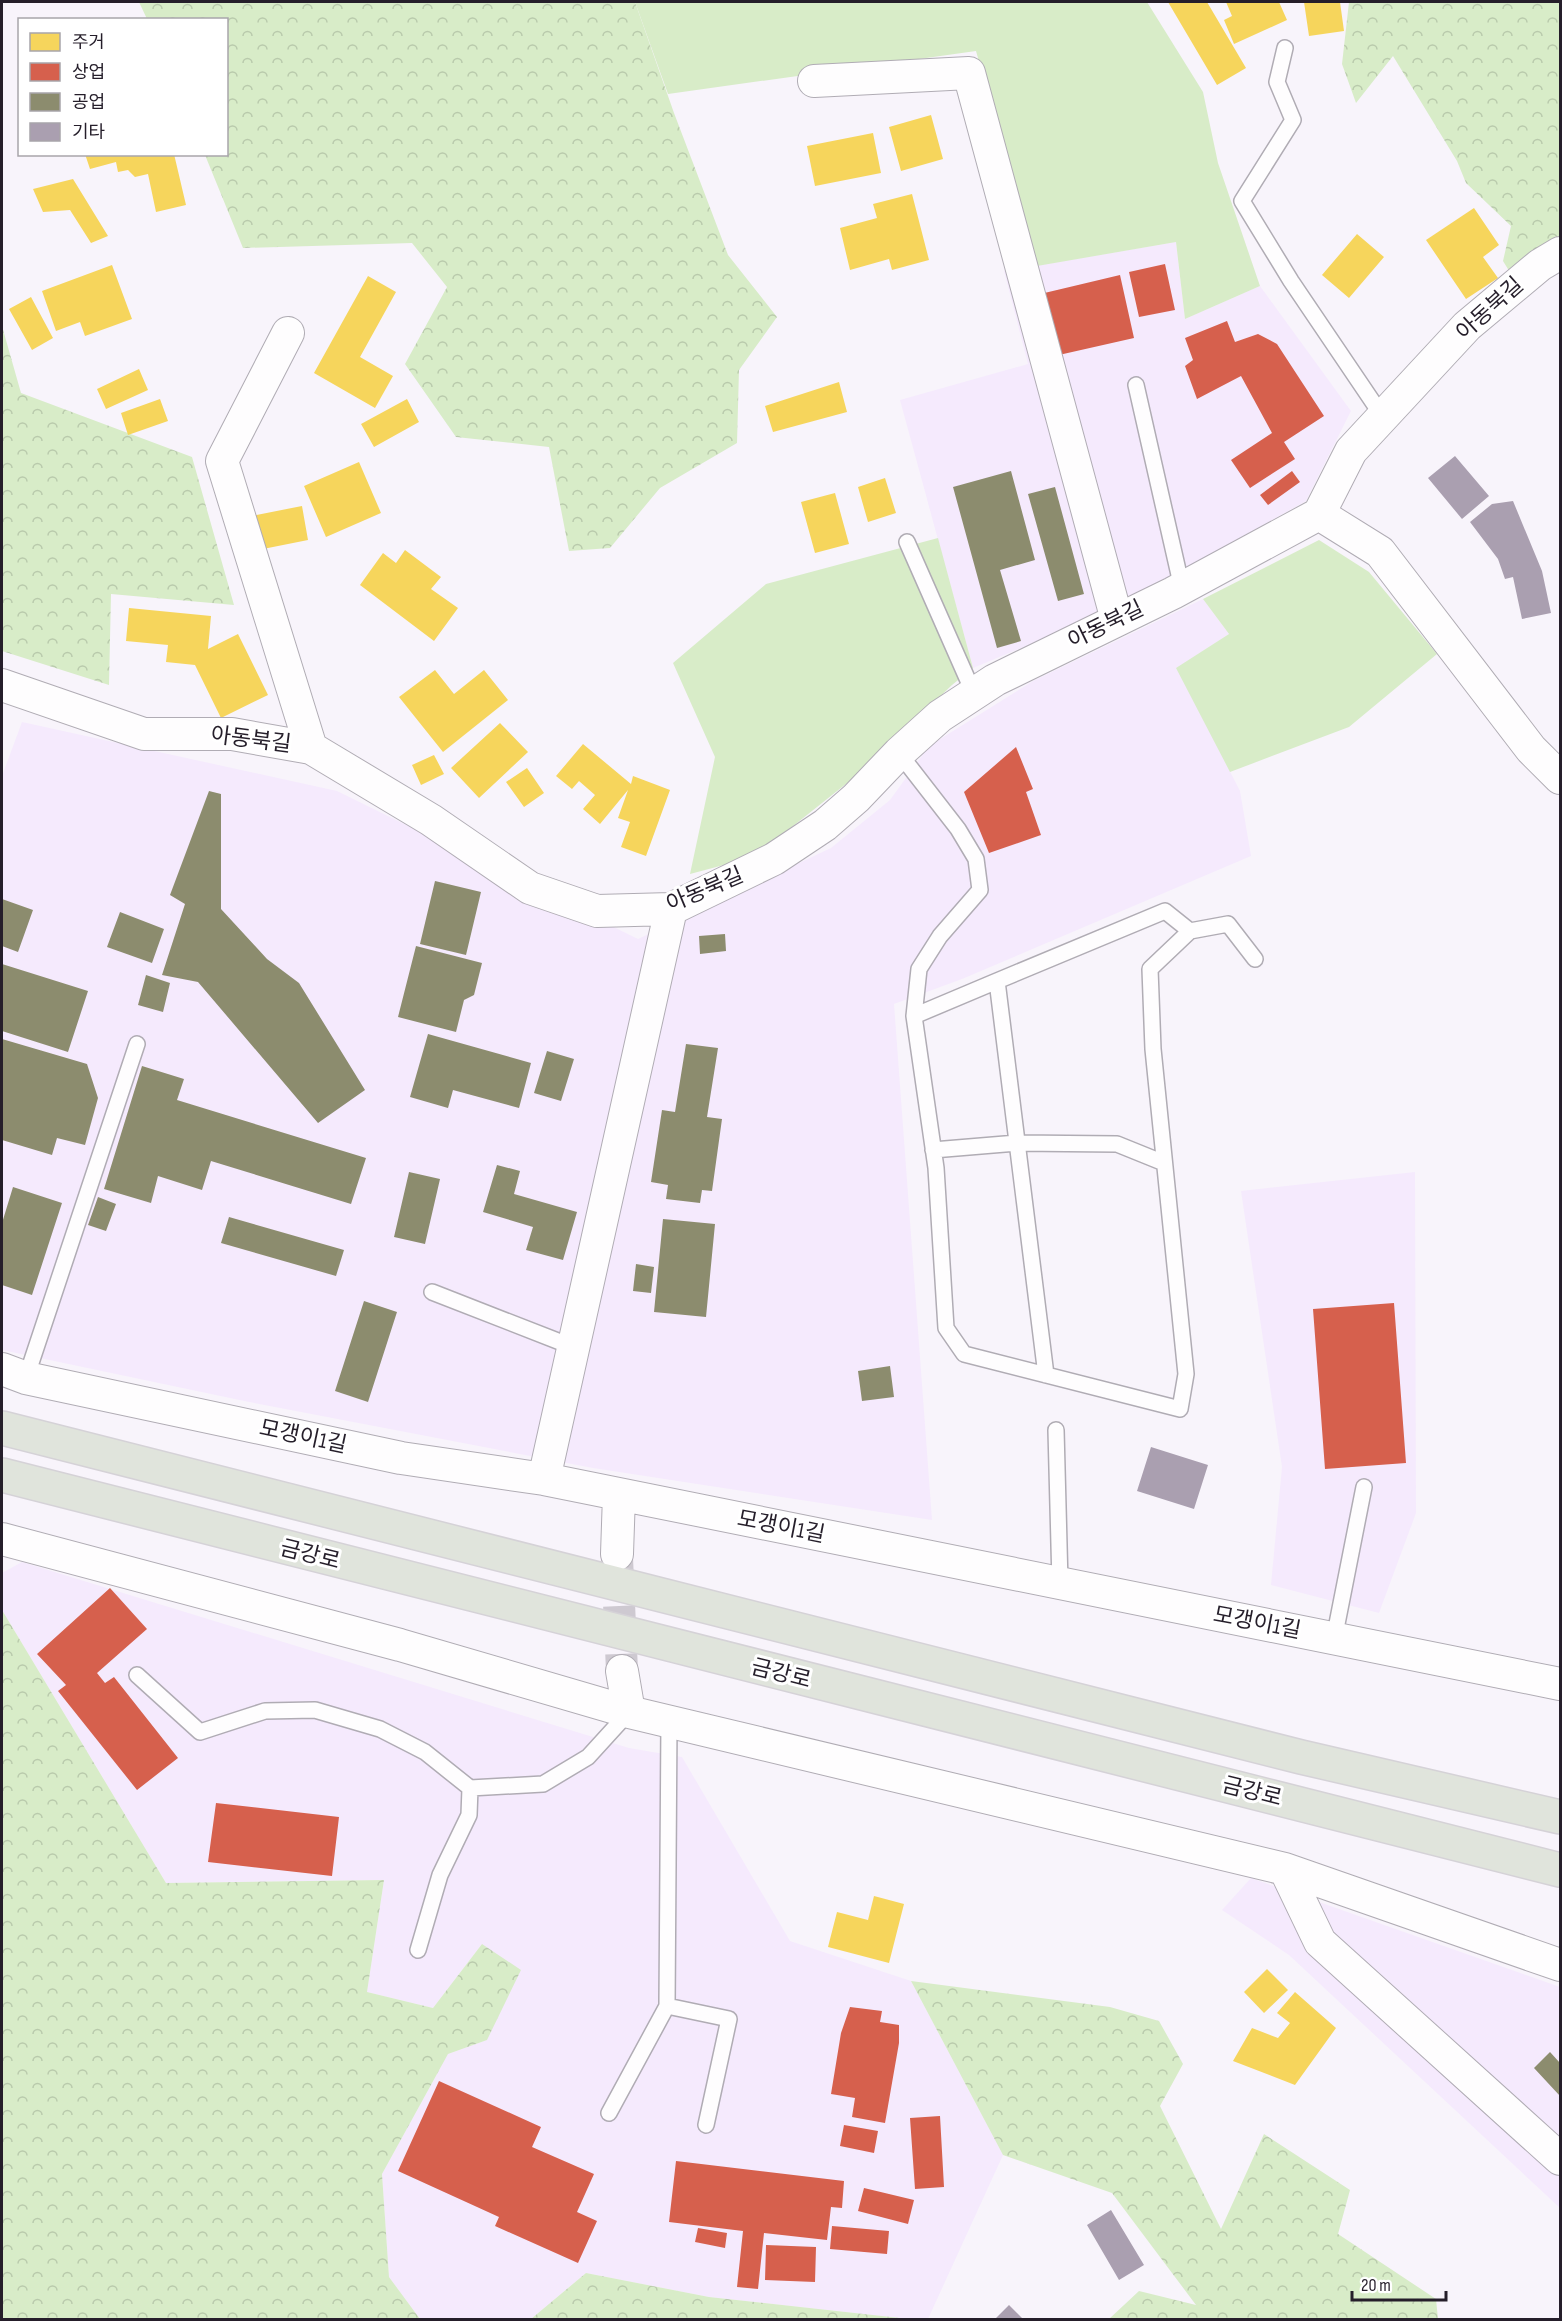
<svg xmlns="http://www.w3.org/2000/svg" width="1562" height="2321" viewBox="0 0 1562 2321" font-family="'Sofia Sans Condensed','Noto Sans KR',sans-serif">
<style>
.built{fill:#f5eafd}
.grass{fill:#d8ecc8}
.forest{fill:url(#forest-crowns)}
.homes{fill:#f6d55c}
.shops{fill:#d6604d}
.industry{fill:#8c8c6e}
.building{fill:#aa9fb0}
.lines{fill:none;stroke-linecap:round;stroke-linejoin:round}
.minor-tunnel{stroke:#cec9d1;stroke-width:32;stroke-dasharray:32 16;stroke-linecap:butt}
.service-casing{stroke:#b0acb4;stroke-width:18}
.minor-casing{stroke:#b0acb4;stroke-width:34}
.trunk-casing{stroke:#d5d2d7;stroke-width:36}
.service{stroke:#fefdfe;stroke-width:15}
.minor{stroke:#fefdfe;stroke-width:32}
.trunk{stroke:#e0e4dc;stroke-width:33}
.labels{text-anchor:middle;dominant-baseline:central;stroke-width:6;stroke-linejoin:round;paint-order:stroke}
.street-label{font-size:22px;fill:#251e2a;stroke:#fff}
</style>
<defs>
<pattern id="forest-crowns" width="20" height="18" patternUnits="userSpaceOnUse" patternTransform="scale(1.5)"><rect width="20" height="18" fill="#d8ecc8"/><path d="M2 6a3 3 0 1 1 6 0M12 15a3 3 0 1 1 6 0" fill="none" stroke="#b9caac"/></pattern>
</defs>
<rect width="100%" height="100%" fill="#f8f4fb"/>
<!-- built -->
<path class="built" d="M1176,242L1185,319L1260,286L1351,411L1306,501L1103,614L973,668L900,400L1028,364L1004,271Z
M1203,599L1229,634L1177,668L1240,791L1251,856L962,979L894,1004L932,1520L593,1468L249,1402L2,1350V776L22,722L337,791L638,939L831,848L890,800L929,746L1033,681Z
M1415,1172L1416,1513L1379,1613L1271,1585L1282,1467L1241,1191Z
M22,1562L629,1748L682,1757L790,1941L911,1981L1003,2155L928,2319H909L709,2297L586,2273L531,2319H420L389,2277L382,2174L448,2054L487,2040L482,1944L433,2008L367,1992L384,1880L166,1883L2,1610V1573Z
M1251,1878L1560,1987V2208L1289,1955L1222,1910Z"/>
<!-- grass -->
<path class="grass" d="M635,2H1147L1203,92L1218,163L1260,286L1185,319L1176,242L1037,266L976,51L668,94Z
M938,538L973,668L952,685L866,768L754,857L690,874L715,757L673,663L766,584Z
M1319,540L1369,572L1437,654L1349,727L1230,772L1176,668L1229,634L1203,599Z"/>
<!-- forest -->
<path class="forest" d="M139,2H635L674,113L728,255L777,317L739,370L737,443L660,488L610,548L569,551L549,447L456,437L405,364L447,287L412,243L243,248L205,155L226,154V20L147,19Z
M1349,2H1560V243L1511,274L1503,261L1511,226L1466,183L1457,161L1393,56L1356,103L1342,64Z
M2,326L21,393L192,457L234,605L111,594L109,685L2,651Z
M2,1610L166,1883L384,1880L367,1992L433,2008L482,1944L521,1970L487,2040L448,2054L382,2174L389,2277L420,2319H2Z
M911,1981L1110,2007L1159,2021L1183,2064L1160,2106L1221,2229L1264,2134L1350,2190L1338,2234L1436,2299L1438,2319H1109L1139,2291L1196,2305L1112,2193L1003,2155Z
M586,2273L709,2297L909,2319H531Z"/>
<!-- homes -->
<path class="homes" d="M1168,2H1207L1246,68L1217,85Z
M1226,2H1279L1287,20L1234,44L1224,20L1232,16Z
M1304,2H1340L1344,31L1309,36Z
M931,115L943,159L901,171L889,127Z
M873,133L881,173L815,186L807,146Z
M85,154H174L186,205L156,212L148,174L135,177L128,170L118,172L116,162L90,169Z
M73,179L108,236L91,243L70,210L43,212L33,189Z
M912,194L929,260L892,270L889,259L850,270L840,228L877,218L873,204Z
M1474,208L1499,245L1483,257L1498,278L1466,299L1426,240Z
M1357,234L1384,257L1349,298L1322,275Z
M112,265L132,319L85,336L80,322L56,331L42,291Z
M368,276L396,292L360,357L393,376L375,408L314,373Z
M31,297L53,338L32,350L9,309Z
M139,369L148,390L106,409L97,389Z
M839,382L847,412L773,432L765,406Z
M160,399L168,421L128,435L121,413Z
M407,399L419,422L374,447L361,424Z
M359,462L381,513L326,537L304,486Z
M885,478L896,513L868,522L858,487Z
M835,493L849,544L815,553L801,502Z
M302,506L308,540L258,550L251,516Z
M405,550L441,577L431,589L458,608L434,641L360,585L383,553L396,563Z
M129,608L211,616L208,649L238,634L268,695L221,718L195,665L166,662L168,645L126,641Z
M435,670L454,694L484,670L508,700L443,752L399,697Z
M500,723L528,752L479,798L451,768Z
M583,744L631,784L633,776L670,790L646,856L621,847L630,822L618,818L628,790L600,824L583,809L595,795L579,781L572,789L556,776Z
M434,755L444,774L421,785L412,765Z
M527,768L544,793L524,807L506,782Z
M874,1896L904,1904L889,1963L828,1947L837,1912L868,1920Z
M1267,1969L1288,1990L1264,2013L1244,1992Z
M1295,1992L1336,2028L1295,2085L1233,2061L1252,2028L1278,2038L1290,2023L1277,2013Z"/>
<!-- shops -->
<path class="shops" d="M1165,264L1175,310L1139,317L1129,272Z
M1120,275L1134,338L1050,357L1036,295Z
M1227,321L1235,342L1258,334L1277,344L1324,416L1284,442L1295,459L1250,488L1231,460L1272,433L1241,376L1197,399L1185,366L1193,360L1185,338Z
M1292,471L1300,482L1268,505L1260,495Z
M1016,747L1033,789L1026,792L1041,835L989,853L964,792Z
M1394,1303L1406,1463L1325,1469L1313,1309Z
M110,1588L147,1629L97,1673L105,1683L114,1677L178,1758L137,1790L58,1691L66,1685L37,1654Z
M216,1803L339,1817L332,1876L208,1862Z
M850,2007L882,2011L880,2022L899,2025V2043L885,2123L852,2117L855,2098L831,2094L841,2033Z
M439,2081L541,2127L532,2147L594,2174L577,2212L597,2221L578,2263L495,2226L499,2217L398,2171Z
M940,2116L944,2187L915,2189L910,2118Z
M844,2125L878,2131L874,2153L840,2146Z
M676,2161L844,2181L842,2208L831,2207L827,2240L764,2233L758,2289L737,2287L743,2231L669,2222Z
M864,2188L914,2200L908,2224L858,2211Z
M832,2226L889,2231L887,2254L830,2249Z
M698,2228L727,2233L725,2248L695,2242Z
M766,2245L816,2247L815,2282L765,2280Z"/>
<!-- industry -->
<path class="industry" d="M1011,471L1035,560L1000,570L1021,641L997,648L953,487Z
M1055,487L1084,594L1058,601L1028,494Z
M209,791L221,794V909L267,959L299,983L365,1090L318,1123L198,982L162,975L185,904L170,895Z
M435,881L481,892L466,955L420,944Z
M2,899L33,910L18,952L2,946Z
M120,912L164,929L152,963L107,947Z
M725,934L726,951L700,954L699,936Z
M416,946L482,963L474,995L464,1000L456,1032L398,1017Z
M2,964L88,991L68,1052L2,1031Z
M146,975L170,983L163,1012L138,1005Z
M428,1034L531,1063L519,1108L453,1090L448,1108L410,1097Z
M2,1039L87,1064L98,1098L85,1145L57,1138L52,1155L2,1140Z
M686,1044L718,1048L707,1117L722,1119L712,1191L702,1190L700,1203L666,1199L668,1185L651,1182L662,1110L675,1112Z
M547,1051L574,1059L561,1101L534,1093Z
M142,1066L184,1079L177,1100L366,1158L351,1204L211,1161L202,1190L158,1176L151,1203L104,1189Z
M497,1165L520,1171L514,1194L577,1212L563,1260L526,1250L533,1227L483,1212Z
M409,1172L440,1179L425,1244L394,1237Z
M13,1187L62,1203L32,1295L2,1285V1223Z
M98,1197L116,1204L106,1231L88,1225Z
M229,1217L344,1250L336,1276L221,1243Z
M663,1219L715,1224L706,1317L654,1312Z
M636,1264L654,1267L651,1293L633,1291Z
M364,1301L397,1312L368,1402L335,1391Z
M890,1366L894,1397L862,1401L858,1371Z
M1550,2052L1560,2063V2096L1534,2068Z"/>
<!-- building -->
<path class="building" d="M1455,456L1489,496L1462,519L1428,478Z
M1513,501L1542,571L1551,613L1522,619L1513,577L1505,579L1498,559L1470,522L1492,504Z
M1151,1447L1208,1465L1194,1509L1137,1491Z
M1111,2210L1144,2265L1119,2280L1087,2225Z
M1009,2305L1024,2320H994Z"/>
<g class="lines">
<!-- minor-tunnel -->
<path class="minor-tunnel" d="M617,1558L622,1671"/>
<defs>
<path id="service" d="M1285,48L1277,82L1293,120L1242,201L1291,281L1383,417
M1136,385L1182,588
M907,542L974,694
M899,753L958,829L976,859L980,890L940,936L919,969L914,1016
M997,981L914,1016L936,1168L946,1328L964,1354L1180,1409L1186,1374L1153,1049L1150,969L1190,931L1228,924L1255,959
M933,1150L1017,1143L1117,1144L1164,1163
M432,1292L573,1347
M1046,1375L997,981L1165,911L1190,931
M26,1378L137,1044
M1056,1430L1060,1583
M1334,1639L1364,1487
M137,1675L200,1732L265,1711L315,1710L380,1729L425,1752L470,1788L543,1784L588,1757L629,1712
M418,1950L440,1875L469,1815L470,1788
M667,2006L729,2019L706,2125
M609,2113L667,2006L669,1722"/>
<path id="minor" d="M814,81L969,73L1117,620
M288,333L222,461L311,748
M1319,514L1380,552L1531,749L1560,778
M2,685L144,734H232L311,748L431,820L530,888L597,911L671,909L774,859L825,825L856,798L899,753L940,716L995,680L1173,593L1319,514L1351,451L1467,326L1540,265L1560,253
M2,1369L26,1378L401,1458L544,1479L1560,1684
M544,1479L671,909
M2,1539L400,1645L629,1712L1285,1869L1560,1965
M617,1554L619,1495
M622,1671L629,1712
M1285,1869L1320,1942L1560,2159"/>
<path id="trunk" d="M2,1428L1301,1757L1560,1817
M2,1475L1560,1870"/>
</defs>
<!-- service casing -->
<use href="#service" class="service-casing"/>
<!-- minor casing -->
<use href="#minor" class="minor-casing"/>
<!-- trunk casing -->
<use href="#trunk" class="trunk-casing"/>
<!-- service -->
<use href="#service" class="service"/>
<!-- minor -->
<use href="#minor" class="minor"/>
<!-- trunk -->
<use href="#trunk" class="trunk"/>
</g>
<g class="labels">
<!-- street labels -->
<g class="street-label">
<text transform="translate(1490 309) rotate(-42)">아동북길</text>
<text transform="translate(1106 625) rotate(-26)">아동북길</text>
<text transform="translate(251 740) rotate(7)">아동북길</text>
<text transform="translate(705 890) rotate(-23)">아동북길</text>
<text transform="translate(303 1437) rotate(12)">모갱이1길</text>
<text transform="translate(781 1527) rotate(11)">모갱이1길</text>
<text transform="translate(310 1555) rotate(14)">금강로</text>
<text transform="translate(1257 1623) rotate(11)">모갱이1길</text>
<text transform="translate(781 1674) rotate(14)">금강로</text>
<text transform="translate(1252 1792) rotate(14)">금강로</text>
</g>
</g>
<!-- border -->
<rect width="1562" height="2321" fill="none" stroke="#251e2a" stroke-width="6"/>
<!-- legend -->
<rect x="18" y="18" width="210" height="138" fill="#ffffff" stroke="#a8a5aa" stroke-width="1.5"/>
<rect x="30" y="33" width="30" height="18" fill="#f6d55c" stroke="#a8a5aa" stroke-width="1.5"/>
<text x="72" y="48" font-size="18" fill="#251e2a">주거</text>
<rect x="30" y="63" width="30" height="18" fill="#d6604d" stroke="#a8a5aa" stroke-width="1.5"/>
<text x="72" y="78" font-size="18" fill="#251e2a">상업</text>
<rect x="30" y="93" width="30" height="18" fill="#8c8c6e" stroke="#a8a5aa" stroke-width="1.5"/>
<text x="72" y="108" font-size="18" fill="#251e2a">공업</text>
<rect x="30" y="123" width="30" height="18" fill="#aa9fb0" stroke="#a8a5aa" stroke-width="1.5"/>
<text x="72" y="138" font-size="18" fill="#251e2a">기타</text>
<!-- scale -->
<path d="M1352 2291v9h94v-9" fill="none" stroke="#251e2a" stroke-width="3"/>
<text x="1361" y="2291" font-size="18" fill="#251e2a" stroke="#ffffff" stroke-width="4.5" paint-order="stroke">20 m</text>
</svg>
